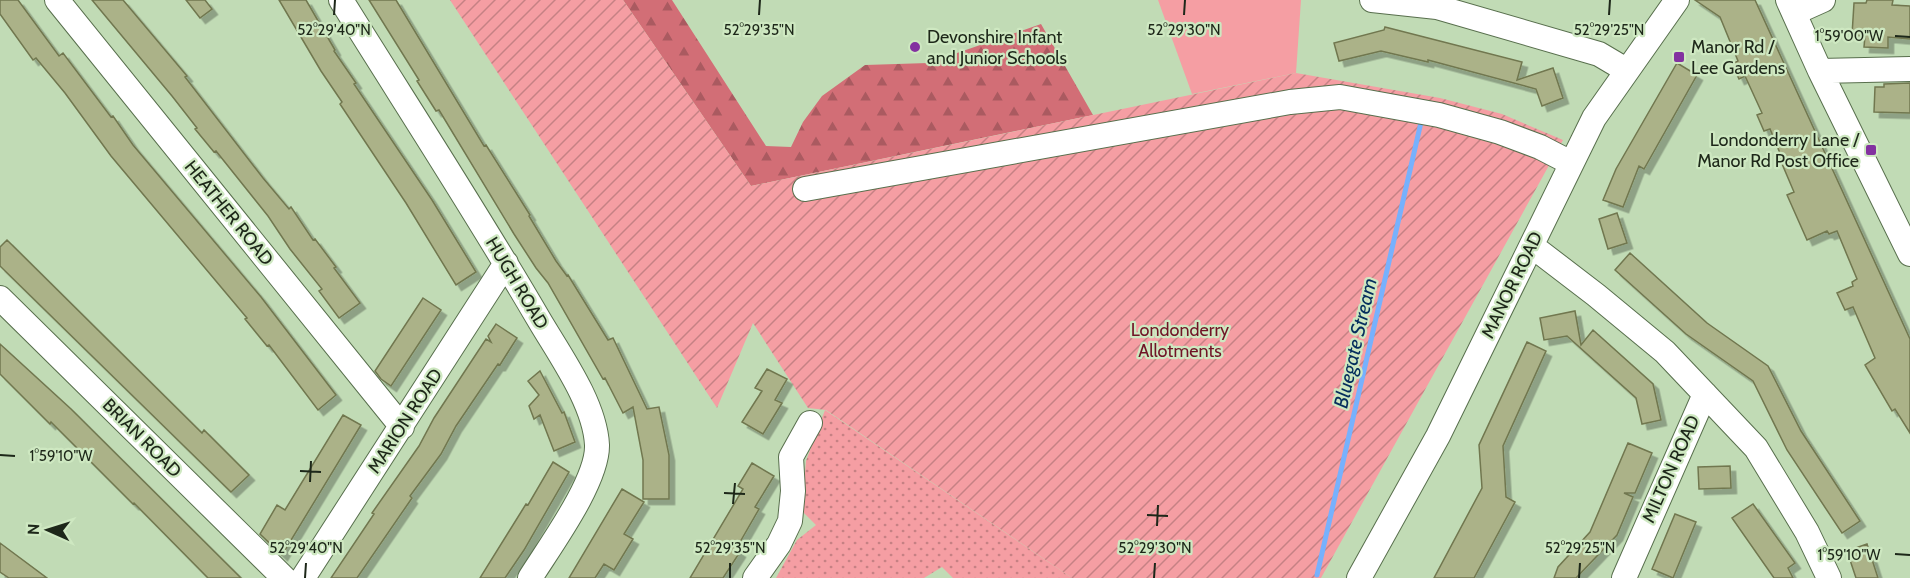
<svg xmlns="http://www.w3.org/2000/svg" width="1910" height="578" viewBox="0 0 1910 578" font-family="Cabin,sans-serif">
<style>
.grass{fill:url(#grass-dots)}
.forest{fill:url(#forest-firs)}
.park{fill:#f59ea3}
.garden{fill:url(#garden-furrows)}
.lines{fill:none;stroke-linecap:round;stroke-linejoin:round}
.stream{stroke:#77b1fd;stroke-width:5}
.building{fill:#abb288;stroke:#71774f;stroke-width:1.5;filter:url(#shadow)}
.minor-casing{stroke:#586f4d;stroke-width:26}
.minor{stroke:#fff;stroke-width:24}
.ticks{fill:none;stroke:#1d2719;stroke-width:2}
.poi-dot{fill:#8331a0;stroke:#cee8c1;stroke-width:2}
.labels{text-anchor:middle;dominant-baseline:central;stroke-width:4.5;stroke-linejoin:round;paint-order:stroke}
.poi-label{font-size:18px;fill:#1d2719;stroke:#cee8c1;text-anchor:start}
.street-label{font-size:18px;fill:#1d2719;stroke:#cee8c1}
.park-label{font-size:18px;fill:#701426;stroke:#cee8c1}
.water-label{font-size:20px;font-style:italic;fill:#052d5c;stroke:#cee8c1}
.ticks-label{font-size:15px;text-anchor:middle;fill:#1d2719;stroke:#cee8c1;stroke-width:4.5;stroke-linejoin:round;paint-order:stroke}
</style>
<defs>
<pattern id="grass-dots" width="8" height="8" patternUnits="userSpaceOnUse" patternTransform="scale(1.5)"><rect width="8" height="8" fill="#f59ea3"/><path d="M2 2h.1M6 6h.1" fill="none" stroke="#c68184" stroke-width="1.8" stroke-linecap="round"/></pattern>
<pattern id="forest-firs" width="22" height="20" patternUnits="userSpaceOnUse" patternTransform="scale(1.5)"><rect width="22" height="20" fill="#d26e76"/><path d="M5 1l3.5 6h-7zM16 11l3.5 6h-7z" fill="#aa5a60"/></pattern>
<pattern id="garden-furrows" width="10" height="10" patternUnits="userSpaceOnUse" patternTransform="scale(1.5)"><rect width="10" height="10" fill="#f59ea3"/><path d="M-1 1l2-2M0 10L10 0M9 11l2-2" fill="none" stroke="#c68184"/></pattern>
<filter id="shadow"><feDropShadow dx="5.5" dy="5.5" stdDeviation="0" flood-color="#0004"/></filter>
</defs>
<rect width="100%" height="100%" fill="#c1dbb5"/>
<!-- grass -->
<path class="grass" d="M825,410L1072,578H953L942,567L924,578H776L797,540L816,525L802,511L806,461Z"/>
<!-- forest -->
<path class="forest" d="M623,0H672L766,146L791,147L803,122L822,96L865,65L928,63L1041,24L1093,115L751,186Z"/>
<!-- park -->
<path class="park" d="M1158,0H1301L1296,73L1192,94Z"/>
<!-- garden -->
<path class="garden" d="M450,0H623L751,186L1296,73L1440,98L1502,114L1563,140L1321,578H1072L826,410L808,408L753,323L717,408Z"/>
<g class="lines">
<!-- stream -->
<path class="stream" d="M1317,575L1422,118"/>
</g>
<!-- building -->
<path class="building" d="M0,0H18L59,56L63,53L111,117L113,116L133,145L261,297L336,395L318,410L269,345L267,346L245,319L247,318L111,156L65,93L36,58L33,60L0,14Z
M92,0H123L187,76L185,77L263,178L289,209L291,207L313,240L315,239L336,267L334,268L360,303L339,318L319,291L322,289L290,249L268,216L216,151L214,152L195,129L197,128L172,96Z
M186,0H205L212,9L200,18Z
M279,0H306L335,50L334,51L356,83L354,84L432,200L476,272L456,285L406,203L340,104L342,102L321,71Z
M369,0H396L484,146L486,145L530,215L529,216L556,261L567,276L568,275L608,340L613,338L647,409L659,407L669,455V499H643V460L633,407L623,413L605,378L603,379L548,283L536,268L514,234L439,110L436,111L417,81L419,80Z
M1695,0H1755L1910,339V433L1895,409L1892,411L1865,365L1875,358L1853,307L1845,310L1837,293L1853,286L1852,282L1857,279L1837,231L1829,234L1827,231L1807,240L1787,195L1794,192L1780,159L1782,158L1770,129L1764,131L1757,115L1762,113L1745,76L1739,79L1732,64L1738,61L1720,17Z
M1867,0H1893L1892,5L1910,6V39L1888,37V48L1864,47L1865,36L1852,35L1854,3H1866Z
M1385,27L1522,62L1517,80L1553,68L1563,98L1542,106L1536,89L1428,60V62L1381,51L1339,61L1334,43L1384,30Z
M1677,63L1697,75L1644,169L1639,166L1623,207L1603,200L1616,169Z
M1910,83V113L1874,112L1875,87H1884V84Z
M1617,213L1627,243L1608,249L1599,219Z
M7,240L202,433L204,430L249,475L231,492L0,266V247Z
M1630,253L1707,323L1768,366L1801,431L1860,521L1842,533L1787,450L1753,381L1686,334L1615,270Z
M423,298L441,310L391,386L381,379L375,371Z
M1575,311L1581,345L1593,330L1653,384L1661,420L1642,424L1636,398L1567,336L1544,340L1540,318Z
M496,324L517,338L503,360L500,365L498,364L456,426L441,454L410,496L412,498L357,578H331L374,514L372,513L419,446L434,418L486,339L491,342L488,336Z
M1527,342L1546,351L1503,446L1506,497L1515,502L1474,578H1434L1482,488L1479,445Z
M0,344L71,409L241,578H208L134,503L133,504L51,422L50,424L0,374Z
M767,369L787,379L775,400L782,403L763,434L742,422L762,391L755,388Z
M540,371L562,413L564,412L575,442L554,451L540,415L534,419L529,406L539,395L528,381Z
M343,415L361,425L282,555L260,534L277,505L285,510Z
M1628,443L1652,453L1635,493H1624L1633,497L1617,535L1576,578H1554L1558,567L1590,532Z
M553,462L569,472L524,550L505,578H480L526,504L528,505Z
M752,463L774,476L755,507L759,509L736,549L740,552L723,578H690L743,489L738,486Z
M1730,466L1731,488L1699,489L1698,467Z
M622,489L644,502L624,534L633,539L614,570L604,564L595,578H569Z
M1753,504L1795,563L1788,568L1793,578H1774L1732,518Z
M1675,514L1696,522L1673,578L1652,569Z
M0,543L47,578H9L0,572Z
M1867,544L1878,578H1856L1847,551Z"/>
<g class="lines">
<defs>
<path id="minor" d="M57,0L402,427
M341,0C407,106 475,210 538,318C559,354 595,403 597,445C598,481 550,546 530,578
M1372,0L1437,7L1599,54L1626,70
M1788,0L1820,71L1910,254
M1794,13L1823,0
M1820,71L1910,69
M805,189L1290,102L1340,97L1439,115L1500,132L1540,147L1571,163
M1532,246L1596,295L1665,352L1756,448L1807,532L1829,578
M0,298L284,578
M303,578L506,263
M755,578L779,544L790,521L793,491L791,457L810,423
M1359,578L1438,436L1594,118L1677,0
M1624,578L1705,394"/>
</defs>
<!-- minor casing -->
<use href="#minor" class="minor-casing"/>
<!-- minor -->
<use href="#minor" class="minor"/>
</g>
<!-- ticks -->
<path class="ticks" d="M334,15L335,0M759,15L760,0M1184,15L1185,0M1609,15L1610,0M1895,36L1910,37M0,455L15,456M300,471L321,472M310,482L311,461M724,493L745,494M733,504L735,483M1147,515L1168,516M1157,526L1158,505M1895,554L1910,555M305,578L306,563M730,578V563M1154,578L1155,563M1579,578L1580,563"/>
<!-- markers -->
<g class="poi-dot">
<circle cx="915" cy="47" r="6"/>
<rect x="1673" y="51" width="12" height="12" rx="3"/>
<rect x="1865" y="144" width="12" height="12" rx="3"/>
</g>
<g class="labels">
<!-- poi labels -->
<g class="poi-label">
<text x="927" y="37">Devonshire Infant<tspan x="927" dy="21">and Junior Schools</tspan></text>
<text x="1691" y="47">Manor Rd /<tspan x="1691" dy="21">Lee Gardens</tspan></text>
<text x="1859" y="140" text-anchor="end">Londonderry Lane /<tspan x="1859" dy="21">Manor Rd Post Office</tspan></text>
</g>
<!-- street labels -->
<g class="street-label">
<text transform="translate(229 213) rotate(51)">HEATHER ROAD</text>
<text transform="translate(517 283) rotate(59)">HUGH ROAD</text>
<text transform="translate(1512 285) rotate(-64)">MANOR ROAD</text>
<text transform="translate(405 421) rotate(-57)">MARION ROAD</text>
<text transform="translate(142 438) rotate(45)">BRIAN ROAD</text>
<text transform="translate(1671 469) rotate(-66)">MILTON ROAD</text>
</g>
<!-- park labels -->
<g class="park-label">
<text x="1180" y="330">Londonderry<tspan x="1180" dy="21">Allotments</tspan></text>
</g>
<!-- water labels -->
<g class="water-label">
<text transform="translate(1355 343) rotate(-77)">Bluegate Stream</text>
</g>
</g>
<g class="ticks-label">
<text x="334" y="35">52°29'40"N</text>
<text x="759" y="35">52°29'35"N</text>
<text x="1184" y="35">52°29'30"N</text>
<text x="1609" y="35">52°29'25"N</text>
<text x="1849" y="41">1°59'00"W</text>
<text x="61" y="461">1°59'10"W</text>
<text x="306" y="553">52°29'40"N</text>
<text x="730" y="553">52°29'35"N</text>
<text x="1155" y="553">52°29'30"N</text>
<text x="1580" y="553">52°29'25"N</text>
<text x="1849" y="560">1°59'10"W</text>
</g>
<!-- north arrow -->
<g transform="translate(48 530) rotate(273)" stroke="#cee8c1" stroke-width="4.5" paint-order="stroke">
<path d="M0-4.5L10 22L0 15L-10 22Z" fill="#1d2719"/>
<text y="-9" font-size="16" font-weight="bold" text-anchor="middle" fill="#1d2719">N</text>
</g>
</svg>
